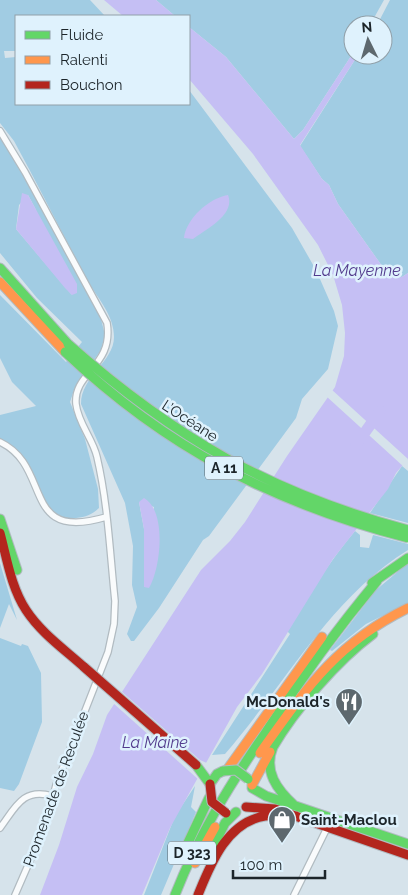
<svg xmlns="http://www.w3.org/2000/svg" width="408" height="895" viewBox="0 0 408 895" font-family="Raleway,sans-serif">
<style>
.green{fill:#a1cce3;fill-rule:evenodd}
.water{fill:#c5bff4}
.pier{fill:#d6e3eb}
.lines{fill:none;stroke-linecap:round;stroke-linejoin:round}
.river{stroke:#c5bff4;stroke-width:11}
.street-casing{stroke:#b1bbc1;stroke-width:8}
.fast-casing{stroke:#b1bbc1;stroke-width:11}
.slow-casing{stroke:#b1bbc1;stroke-width:11}
.jam-casing{stroke:#b1bbc1;stroke-width:11}
.street{stroke:#f9fbfc;stroke-width:5.5}
.fast{stroke:#63d668;stroke-width:9}
.slow{stroke:#ff974d;stroke-width:9}
.jam{stroke:#b3261e;stroke-width:9}
.fast-bridge-casing{stroke:#b1bbc1;stroke-width:11;stroke-linecap:butt}
.jam-bridge-casing{stroke:#b1bbc1;stroke-width:11;stroke-linecap:butt}
.fast-bridge{stroke:#63d668;stroke-width:9}
.jam-bridge{stroke:#b3261e;stroke-width:9}
.labels{text-anchor:middle;dominant-baseline:central;stroke-width:5;stroke-linejoin:round;paint-order:stroke}
.shield{fill:#dff2fd;stroke:#566269;stroke-width:1}
.shield-label{font-size:14px;font-weight:bold;fill:#1c252a}
.street-label{font-size:15px;fill:#1c252a;stroke:#dff2fd}
.poi-label{font-size:15px;font-weight:bold;fill:#1c252a;stroke:#dff2fd;text-anchor:end}
.water-label{font-size:16px;font-style:italic;fill:#523b8d;stroke:#dff2fd}
</style>
<rect width="100%" height="100%" fill="#d6e3eb"/>
<!-- green -->
<path class="green" d="M0,0H90L105,16H16V51H4L5,58L16,57V104H189V90L292,228L316,270L334,311L338,326L328,369L302,399L296,418L209,536L203,540L159,608L134,641H131L127,634L137,607L132,585L133,546L125,503L81,404C81,376 114,362 114,337C114,316 99,300 89,283C63,236 40,188 14,141L0,123ZM139,502L154,507L144,587V529Z
M156,0H384L370,25H353V53L303,130L294,139L226,57L189,27V16H175Z
M390,0H408V273L402,277L387,273L338,204L329,185L322,179L300,146L358,55H383V25H377Z
M0,138L10,150L100,315L105,335L101,350L75,387L70,402L85,439L98,489L99,508C91,515 86,517 76,518C43,524 40,482 27,462C20,452 10,446 0,441V415L36,406L12,382L0,358V295L66,362L82,342L37,298L0,253ZM28,195L35,208L72,295L16,229L19,205Z
M402,466L408,471V523L370,513Z
M355,531L360,535V547L369,548L373,535L408,544V550C330,598 284,686 225,754L212,755L290,634L287,631C308,596 329,562 355,531Z
M0,563L17,620L9,604L0,628Z
M408,563V603L366,624L332,651L330,650L376,590Z
M0,638L21,646L22,644L28,646L41,673L42,722L19,784L14,791L0,788Z
M195,786L191,807L196,812L161,895H144L175,816Z"/>
<!-- water -->
<path class="water" d="M104,0H156L175,16H123Z
M189,27L226,57L294,139L303,130L353,53V55H358L300,145L322,179L329,185L338,204L387,273L402,277L408,273V459L396,473L388,489L333,559L262,674L237,707L170,828L142,895H40L59,845L77,787L93,754L107,715L201,570L230,541L245,522L287,456L335,387L344,356L345,333L342,305L333,275L318,245L253,154L189,79Z
M22,193L28,195L77,284V293L72,295L65,288L16,229Z
M228,195C236,215 205,230 193,239L184,238C186,219 209,198 228,195Z
M144,498C167,511 161,568 149,588L144,587V529L139,502Z"/>
<!-- pier -->
<path class="pier" d="M331,389L408,459L404,467L326,396Z
M121,691L200,760L209,764L199,780L113,703Z"/>
<g class="lines">
<!-- river -->
<path class="river" d="M356,445L380,411"/>
<defs>
<path id="street" d="M0,131L25,172L107,323C114,367 73,372 76,404C78,423 93,439 97,457C108,504 110,554 115,601L114,624L108,652L56,785L46,824L15,895
M0,442C53,467 20,543 106,517
M0,828C15,808 23,787 52,796
M294,895L328,826"/>
<path id="fast" d="M0,268L68,344
M0,519L17,570
M372,583L408,558
M196,765L210,784L217,774L223,771
M252,788L266,796L408,844
M295,806C277,790 263,771 273,747C295,709 338,660 373,634
M186,847L209,798
M208,857L225,823L236,812
M175,895C198,836 230,784 266,732C300,680 337,629 377,581"/>
<path id="slow" d="M0,282L65,352
M260,753C305,690 336,643 408,608
M227,770L322,637
M252,785L270,752
M195,863L215,827"/>
<path id="jam" d="M0,533C7,559 11,587 26,610C41,633 64,649 84,667
M246,807L275,809L408,855
M198,895C211,863 227,822 265,816C275,815 286,816 296,816"/>
</defs>
<!-- street casing -->
<use href="#street" class="street-casing"/>
<!-- fast casing -->
<use href="#fast" class="fast-casing"/>
<!-- slow casing -->
<use href="#slow" class="slow-casing"/>
<!-- jam casing -->
<use href="#jam" class="jam-casing"/>
<!-- street -->
<use href="#street" class="street"/>
<!-- fast -->
<use href="#fast" class="fast"/>
<!-- slow -->
<use href="#slow" class="slow"/>
<!-- jam -->
<use href="#jam" class="jam"/>
<defs>
<path id="fast-bridge" d="M68,344C175,438 270,493 408,530
M65,352C166,448 273,503 408,538
M223,771L236,770L248,779"/>
<path id="jam-bridge" d="M84,667L196,765
M210,784L212,802L226,813"/>
</defs>
<!-- fast-bridge casing -->
<use href="#fast-bridge" class="fast-bridge-casing"/>
<!-- jam-bridge casing -->
<use href="#jam-bridge" class="jam-bridge-casing"/>
<!-- fast-bridge -->
<use href="#fast-bridge" class="fast-bridge"/>
<!-- jam-bridge -->
<use href="#jam-bridge" class="jam-bridge"/>
</g>
<!-- icons -->
<defs>
<symbol id="restaurant-pin" viewBox="-11 -11 22 30"><path d="M0 17L-7.5 6A9.5 9.5 0 1 1 7.5 6Z" fill="#5d686e" stroke="#dff2fd"/><path d="M-5-6h1v4h1v-4h1v4h1v-4h1v5L-1.5 .5V6h-2V.5L-5-1ZM5-6V6H3V1.5H1.5Q1.5-4 5-6Z" fill="#fff"/></symbol>
<symbol id="shop-pin" viewBox="-11 -11 22 30"><path d="M0 17L-7.5 6A9.5 9.5 0 1 1 7.5 6Z" fill="#5d686e" stroke="#dff2fd"/><path d="M-5-2.5h2.3a2.7 3.5 0 0 1 5.4 0H5L5.5 6h-11ZM-1.5-2.5h3a1.5 2.3 0 0 0-3 0Z" fill="#fff"/></symbol>
</defs>
<g fill-rule="evenodd">
<use href="#restaurant-pin" x="333" y="686" width="32" height="43"/>
<use href="#shop-pin" x="266" y="804" width="32" height="43"/>
</g>
<g class="labels">
<!-- shield labels -->
<g class="shield">
<rect x="205" y="456.5" width="38" height="23" rx="4"/>
<rect x="168" y="841.5" width="48" height="23" rx="4"/>
</g>
<g class="shield-label">
<text x="224" y="468">A 11</text>
<text x="192" y="853">D 323</text>
</g>
<!-- street labels -->
<g class="street-label">
<text transform="translate(190 421) rotate(33)">L’Océane</text>
<text transform="translate(56 789) rotate(-70)">Promenade de Reculée</text>
</g>
<!-- poi labels -->
<g class="poi-label">
<text x="330" y="702">McDonald's</text>
<text x="301" y="820" text-anchor="start">Saint-Maclou</text>
</g>
<!-- water labels -->
<g class="water-label">
<text x="357" y="270">La Mayenne</text>
<text x="155" y="742">La Maine</text>
</g>
</g>
<!-- legend -->
<rect x="15" y="15" width="175" height="90" fill="#dff2fd" stroke="#91a0a9"/>
<rect x="25" y="31" width="25" height="8" fill="#63d668" stroke="#91a0a9"/>
<text x="60" y="40" font-size="15" fill="#1c252a">Fluide</text>
<rect x="25" y="56" width="25" height="8" fill="#ff974d" stroke="#91a0a9"/>
<text x="60" y="65" font-size="15" fill="#1c252a">Ralenti</text>
<rect x="25" y="81" width="25" height="8" fill="#b3261e" stroke="#91a0a9"/>
<text x="60" y="90" font-size="15" fill="#1c252a">Bouchon</text>
<!-- north arrow -->
<g transform="translate(368 40) rotate(355)"><circle r="24" fill="#dff2fd" stroke="#91a0a9"/>
<path d="M0-4L9 19L0 12L-9 19Z" fill="#5d686e"/>
<text y="-8" font-size="14" font-weight="bold" text-anchor="middle" fill="#1c252a">N</text>
</g>
<!-- scale -->
<path d="M233 870v8h92v-8" fill="none" stroke="#1c252a" stroke-width="2.5"/>
<text x="240" y="870" font-size="15" fill="#1c252a" stroke="#dff2fd" stroke-width="4" paint-order="stroke">100 m</text>
</svg>
